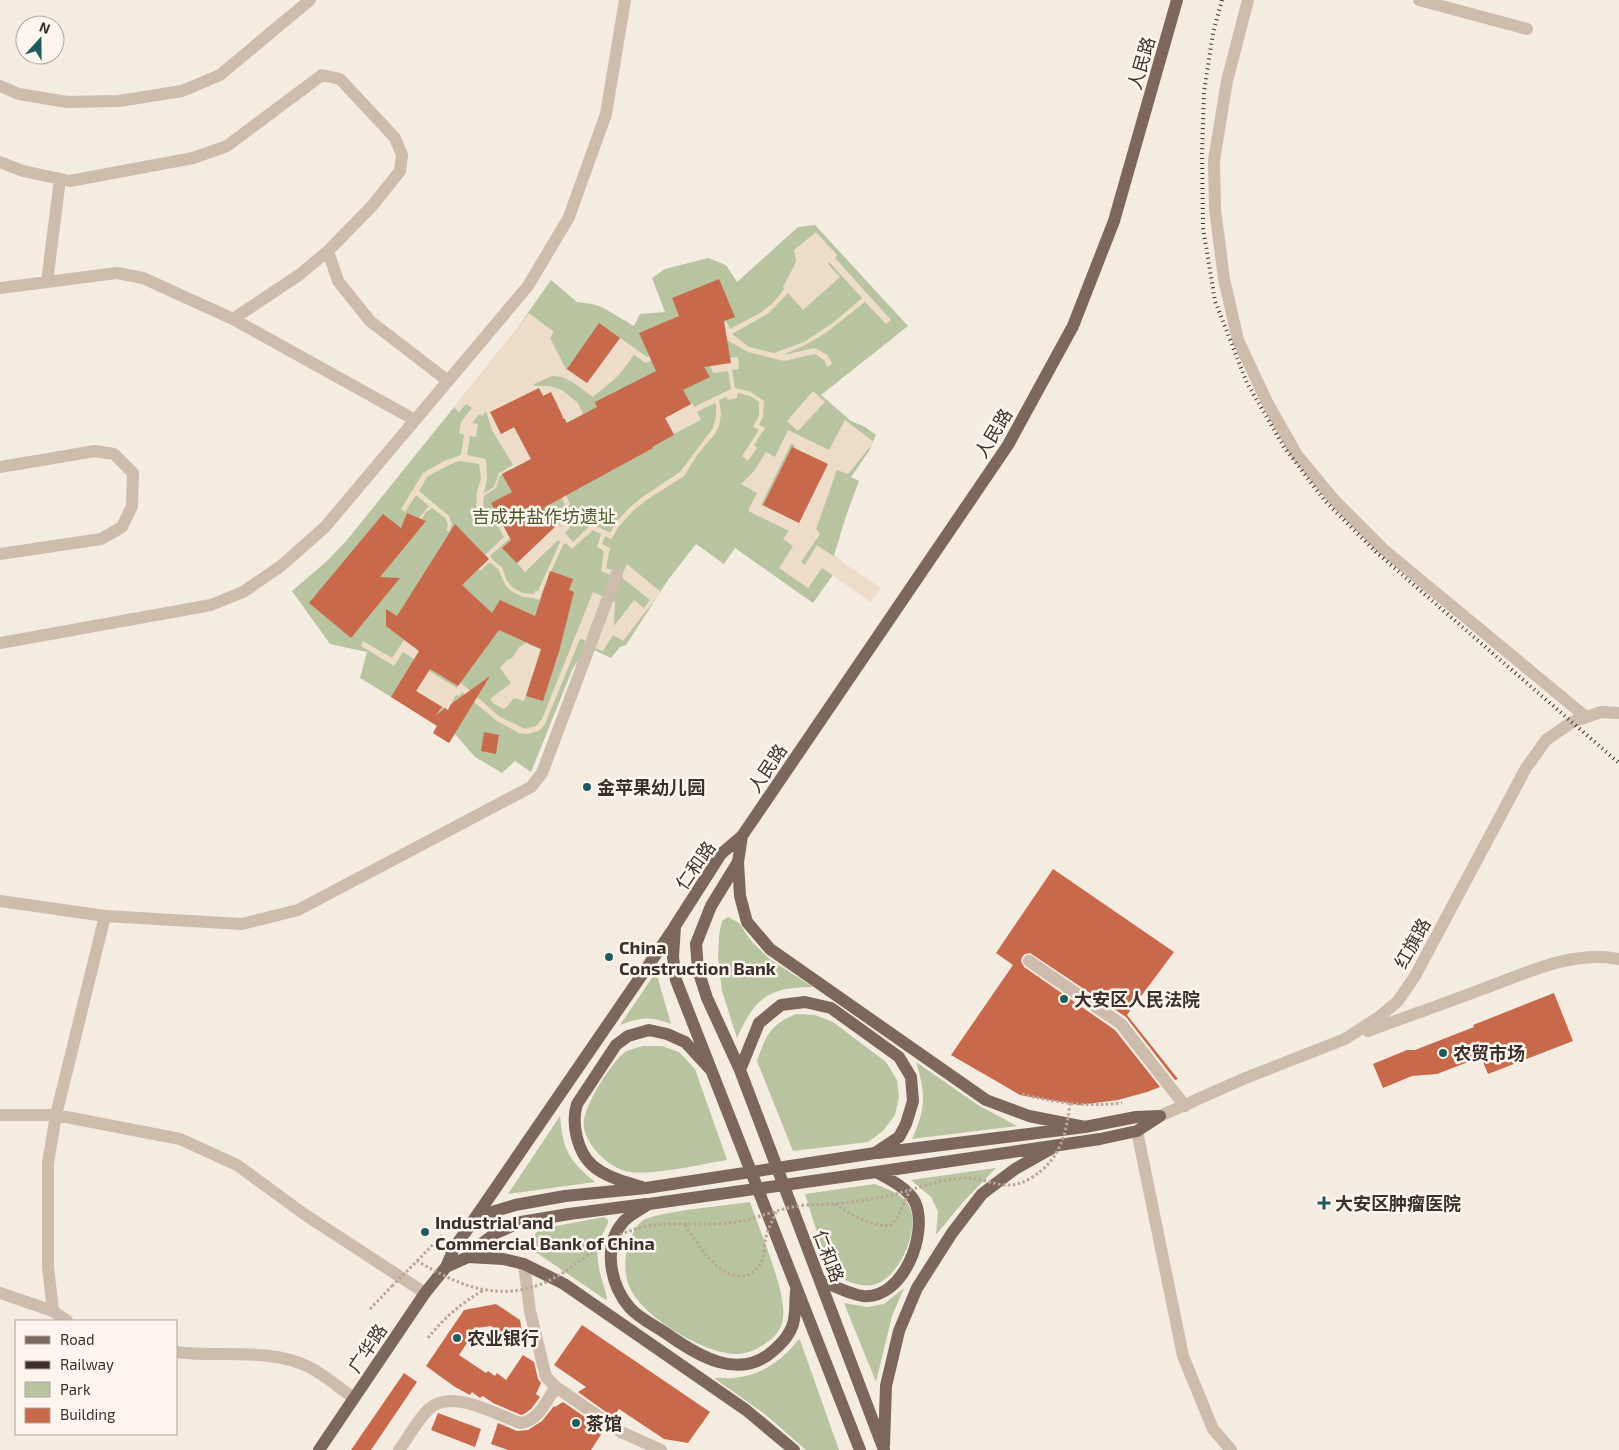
<svg xmlns="http://www.w3.org/2000/svg" width="1619" height="1450" viewBox="0 0 1619 1450" font-family="'Exo 2','Noto Sans SC',sans-serif">
<style>
.park{fill:#b8c4a0}
.plaza{fill:#ecdcc8;fill-rule:evenodd}
.building{fill:#c8694b}
.lines{fill:none;stroke-linecap:round;stroke-linejoin:round}
.path{stroke:#b9a596;stroke-width:3;stroke-dasharray:2.5 2.5;stroke-linecap:butt}
.minor{stroke:#cdbbac;stroke-width:12}
.major{stroke:#7d675c;stroke-width:12}
.rail{stroke:#3b302b;stroke-width:4;stroke-dasharray:1 4;stroke-linecap:butt}
.path-bridge{stroke:#b9a596;stroke-width:3;stroke-dasharray:2.5 2.5;stroke-linecap:butt}
.major-bridge{stroke:#7d675c;stroke-width:12}
.poi-dot{fill:#1f5a5e;stroke:#fbf5ee;stroke-width:2}
.labels{text-anchor:middle;dominant-baseline:central;stroke-width:5;stroke-linejoin:round;paint-order:stroke}
.street-label{font-size:18px;fill:#3b302b;stroke:#fbf5ee}
.park-label{font-size:18px;fill:#4a5a2e;stroke:#fbf5ee}
.poi-label{font-size:18px;font-weight:bold;fill:#3b302b;stroke:#fbf5ee;text-anchor:start}
</style>
<rect width="100%" height="100%" fill="#f4ebe1"/>
<!-- park -->
<path class="park" d="M815,225L908,326L821,395L851,421L865,427L876,435L869,451L851,477L859,481L846,516L834,556L842,562L813,603L735,548L724,564L696,544L668,580L626,645L620,647L611,658L590,648L584,652L573,668L531,772L515,761L502,773L475,757L455,734L449,743L433,733L437,725L360,678L367,652L330,644L292,591L327,561L347,540L513,334L551,280L577,302L592,304L602,307L634,326L640,314L665,312L652,278L665,269L708,258L726,265L737,282L798,227Z
M728,917L739,923L752,942L771,960L813,987C768,987 755,998 737,1038L722,991L718,959L719,935L722,921Z
M656,972L671,1024C650,1016 641,1017 620,1025Z
M796,1014L815,1015L833,1022L886,1062L897,1080L899,1097L895,1115L883,1131L868,1142L793,1151L757,1061C766,1035 770,1025 796,1014Z
M643,1046H662L679,1052L695,1069L727,1160C702,1164 648,1177 625,1171C608,1166 587,1146 584,1128C580,1110 611,1063 625,1052C630,1049 637,1048 643,1046Z
M916,1062L978,1105L1017,1126L912,1139C926,1108 926,1094 916,1062Z
M560,1116C563,1151 569,1160 595,1182L508,1194Z
M996,1168L963,1202L936,1235L938,1211L931,1197L911,1180Z
M875,1184C885,1188 897,1192 905,1200C925,1221 901,1276 876,1284C866,1287 859,1285 850,1282C844,1280 838,1277 834,1272C827,1266 809,1207 805,1194Z
M750,1202C759,1229 787,1293 783,1318C782,1327 777,1335 770,1340C760,1348 748,1354 735,1354C703,1353 643,1317 630,1288C624,1275 624,1260 628,1247C631,1238 634,1227 642,1221C653,1212 731,1205 750,1202Z
M604,1217L608,1220V1223C591,1255 598,1264 607,1297L606,1300L537,1253C531,1244 532,1235 540,1229Z
M904,1288L892,1316L876,1382L844,1303L867,1307L884,1304Z
M798,1340H800L839,1450H806L766,1415L714,1378C720,1377 727,1379 734,1378C761,1375 782,1361 798,1340Z"/>
<!-- plaza -->
<path class="plaza" d="M816,232L837,255L835,258L891,320L886,324L865,302L827,332L809,343L783,355L814,348L817,349L827,355L831,361L832,364L827,367L824,360L815,354L784,361L748,352L727,340L730,358L738,357L739,369L732,370L735,388L751,392L764,401L763,416L759,425L765,428L754,445L757,448L748,461L742,456L759,430L753,427L759,416V402L750,396L738,393L737,398L728,400L726,397L719,400L721,414L719,426L715,434L697,455L684,476L648,499L634,510L620,525L611,539L605,536L602,544L610,548L606,568L612,570L610,575L601,571L604,551L597,547L601,534L593,530L572,549L566,543L563,545L542,592L540,600L533,598L523,597L511,591L506,586L498,569L490,562L480,571L478,569L489,558L485,555L504,537L492,515L496,513L510,538L490,556L494,561L502,567L507,581L512,587L522,593L534,594L535,591H538L560,542L558,540L525,572L517,563L558,524L564,529L554,518L565,506L562,497L566,495L570,504L559,518L570,528L565,533L573,542L592,524L610,533L616,522L630,507L644,496L680,472L713,428L716,417V404L715,403L697,412L701,420L674,434L665,418L692,403L694,407L731,389L728,371L713,373L705,351L669,353L646,363L634,355L618,376L593,397L574,383L562,377L552,376L534,384V386H549L562,390L578,403L583,414L524,445L531,459L502,474L499,478L496,488L484,496L483,507L476,509L477,491L481,479L479,464L459,461L447,466L427,477L419,491L449,516L452,524L449,532L446,530L448,525L445,518L432,508L425,513L422,519L419,518L429,506L416,495L405,512L401,509L423,473L444,461L461,455L464,435L459,433L461,422L472,408L466,404L459,412L454,407L529,313L554,332L550,338L566,369L587,383L620,338L647,357L726,321L730,329L760,313L773,303L784,289L783,287L796,262L794,250ZM829,262L862,298L834,322L804,342L774,353L749,347L732,334L769,313L788,293L803,310L840,277L828,264ZM539,388L543,396L551,393L558,405L501,434L491,412ZM486,411L492,430L513,465L499,473L494,487L484,493L487,479L486,459L467,455L470,436L476,437L478,424L472,423L479,414L482,416Z
M813,391L825,402L798,431L787,421Z
M845,420L874,442L848,474L837,470L816,529L820,534L801,562L805,565L817,545L881,588L871,602L822,568L808,588L779,568L793,546L783,539L789,531L748,511L757,493L741,484L754,471L766,452L775,457L788,430L829,450ZM791,444L795,445L794,448L827,465L799,523L761,505Z
M627,564L661,592L623,641L613,635L603,651L584,644L585,640L580,639L545,724L539,731L528,734L519,733L497,721L462,692L459,696L456,695L448,710L416,691L429,671L457,688L460,682L500,717L525,729L536,726L542,719L593,592L615,602L614,626L634,600L644,608L650,600L621,577Z
M404,640L431,660L426,667L403,652L394,666L361,646L363,641L392,658Z
M526,643L558,657L554,668L537,662L524,701L514,698L505,709L494,704L490,699L511,683L500,668L507,660L512,658L520,646Z"/>
<!-- building -->
<path class="building" d="M719,279L735,317L724,321L731,363L704,367L710,377L683,390L691,404L665,418L674,435L652,447L653,448L543,508L558,524L517,563L502,548L511,540L491,503L512,492L502,474L531,459L514,427L501,434L490,412L539,388L543,396L551,392L563,417L562,419L564,418L567,423L597,407L595,402L656,371L639,333L679,316L672,298Z
M599,323L620,338L587,383L567,369Z
M792,447L828,464L799,523L763,505Z
M407,513L426,521L380,577L400,578L351,638L309,603L383,514L401,528Z
M455,524L489,559L462,585L492,613L500,600L535,616L550,571L573,579L569,590L574,592L559,652L543,701L526,696L541,649L499,630L458,686L430,669L416,691L442,707L435,716L445,708L448,710L451,704L490,676L449,743L433,733L437,726L391,697L419,651L386,626V609L397,616Z
M484,732L499,735L496,754L481,751Z
M1053,869L1174,952L1127,1015L1178,1079L1175,1080L1126,1017L1030,953L1025,954L1022,957L1021,961L1024,967L1115,1030L1160,1087L1147,1092L1118,1100L1079,1105L1020,1095L951,1055L1013,965L996,953Z
M1554,993L1573,1041L1488,1074L1481,1057L1437,1074L1412,1076L1383,1088L1373,1064L1407,1050H1415L1474,1027L1473,1025Z
M496,1304L520,1320L523,1337L502,1340L501,1333L491,1326L477,1328L459,1355L486,1373L488,1371L495,1376L497,1373L506,1380L523,1355L534,1362L538,1379L541,1383L536,1394L540,1397L531,1409L524,1414L521,1415L493,1403L483,1396L480,1398L472,1392L470,1395L455,1387L426,1366L464,1310Z
M582,1325L710,1412L688,1443L664,1439L619,1409L613,1417L578,1392L586,1387L554,1365Z
M404,1373L417,1382L371,1450H351Z
M563,1402L604,1430L591,1450H508L491,1444L498,1423L517,1431L528,1430L542,1421L554,1406L555,1407Z
M438,1413L481,1429L475,1447L431,1430Z"/>
<g class="lines">
<!-- path -->
<path class="path" d="M1022,1094C1057,1103 1086,1107 1122,1103
M417,1261L442,1235
M370,1309L392,1286
M428,1338C444,1318 461,1303 484,1290"/>
<!-- minor -->
<path class="minor" d="M1248,0L1227,81L1214,160L1215,209L1224,279L1238,340L1268,404L1297,455L1335,501L1383,549L1586,717
M1419,0L1527,29
M0,86L19,94L67,102L119,101L182,91L220,75L310,0
M0,162L23,171L70,181L193,158L227,146L322,75L340,79L395,138L402,155L400,171L372,206L328,251L299,275L233,319
M328,251L338,281L370,321L448,381
M47,282L60,179
M0,288L117,273L143,278L233,319L415,420
M0,467L95,451L114,454L133,473L132,506L122,527L101,539L0,554
M0,643L211,605L243,592L281,566L325,527L528,286L569,217L606,114L625,0
M0,901L105,916
M1029,961L1121,1024L1185,1106
M1368,1031C1406,1017 1443,1004 1480,990C1524,974 1571,950 1619,959
M0,1115H56L105,916L242,924L298,910L531,787L542,773L617,574
M1160,1116L1243,1079L1345,1039L1379,1017L1398,1001L1415,976L1526,768L1546,740L1572,722L1601,712L1619,713
M1137,1131L1183,1356L1213,1429L1231,1450
M524,1264L530,1311L546,1377L556,1387L621,1432L661,1450
M0,1293L53,1311
M67,1321L53,1311L48,1267V1163L56,1115L180,1139L237,1165L304,1214L425,1293
M176,1352C220,1358 269,1347 309,1367C325,1375 339,1388 354,1398
M399,1450C409,1437 417,1420 429,1409C451,1388 496,1414 520,1423C538,1422 547,1400 556,1387"/>
<!-- major -->
<path class="major" d="M742,836L738,862L711,906L696,944L698,970L707,998L740,1070L884,1450
M738,862L740,896L747,922L770,949L986,1100L1029,1116L1085,1127
M740,1070L759,1023L781,1005L805,1002L831,1008L899,1057L911,1077L913,1101L906,1124L899,1137L875,1153
M878,1153L1085,1127L1136,1117L1160,1116
M876,1172L1100,1139L1137,1131L1160,1116
M642,1187C626,1182 605,1177 592,1165C577,1151 571,1123 577,1104L616,1045L628,1036L649,1030L667,1034L685,1042L710,1069
M649,1204C641,1209 631,1214 624,1221C602,1245 610,1285 630,1308C639,1318 655,1326 667,1334C698,1356 739,1381 773,1351C782,1343 789,1336 793,1324C796,1314 795,1301 796,1291
M473,1221L674,928
M468,1257L503,1259L524,1264L564,1284L746,1410L794,1450
M446,1267L468,1257L481,1244L496,1233L521,1222L569,1214L646,1204
M820,1280C834,1286 849,1294 863,1296C903,1300 929,1233 915,1202C908,1188 889,1179 876,1172
M884,1445L886,1386L899,1331L917,1288L952,1233L982,1194L1015,1169L1054,1147
M319,1450L425,1293L446,1267L455,1246L470,1226L489,1213L515,1205L565,1196L646,1188
M860,1450L676,980L673,957L675,926L721,854L742,836L1008,445L1073,326L1114,221L1177,0"/>
<!-- rail -->
<path class="rail" d="M1222,0L1213,33L1204,92L1202,154L1203,228L1215,301L1247,383L1284,447L1325,501L1376,552L1619,763"/>
<!-- path-bridge -->
<path class="path-bridge" d="M835,1204C852,1215 868,1225 889,1226L897,1219L910,1190
M685,1225C697,1243 717,1278 743,1276C751,1275 757,1270 761,1263C765,1255 764,1245 766,1237C768,1228 773,1220 776,1212
M392,1286L417,1261C447,1278 476,1294 512,1291C569,1286 590,1239 643,1227C671,1221 701,1226 729,1223C753,1221 775,1209 799,1206C809,1204 819,1205 829,1204C852,1203 874,1199 896,1194C918,1188 942,1179 966,1178C990,1178 1005,1194 1031,1178C1060,1160 1066,1135 1070,1104"/>
<!-- major-bridge -->
<path class="major-bridge" d="M646,1188L875,1153
M649,1204L876,1172"/>
</g>
<!-- markers -->
<g class="poi-dot">
<circle cx="587" cy="787" r="5"/>
<circle cx="609" cy="957" r="5"/>
<circle cx="1064" cy="999" r="5"/>
<circle cx="1443" cy="1053" r="5"/>
<path d="M1321.5 1195.5h5v5h5v5h-5v5h-5v-5h-5v-5h5z"/>
<circle cx="425" cy="1232" r="5"/>
<circle cx="457" cy="1338" r="5"/>
<circle cx="576" cy="1423" r="5"/>
</g>
<g class="labels">
<!-- street labels -->
<g class="street-label">
<text transform="translate(1141 63) rotate(-74)">人民路</text>
<text transform="translate(993 433) rotate(-59)">人民路</text>
<text transform="translate(767 768) rotate(-56)">人民路</text>
<text transform="translate(695 865) rotate(-55)">仁和路</text>
<text transform="translate(1412 943) rotate(-61)">红旗路</text>
<text transform="translate(829 1256) rotate(69)">仁和路</text>
<text transform="translate(367 1348) rotate(-56)">广华路</text>
</g>
<!-- park labels -->
<g class="park-label">
<text x="544" y="516">吉成井盐作坊遗址</text>
</g>
<!-- poi labels -->
<g class="poi-label">
<text x="597" y="787">金苹果幼儿园</text>
<text x="619" y="947">China<tspan x="619" dy="21">Construction Bank</tspan></text>
<text x="1074" y="999">大安区人民法院</text>
<text x="1453" y="1053">农贸市场</text>
<text x="1335" y="1203">大安区肿瘤医院</text>
<text x="435" y="1222">Industrial and<tspan x="435" dy="21">Commercial Bank of China</tspan></text>
<text x="467" y="1338">农业银行</text>
<text x="586" y="1423">茶馆</text>
</g>
</g>
<!-- legend -->
<rect x="15" y="1320" width="162" height="115" fill="#fbf5ee" stroke="#aea6a0"/>
<rect x="25" y="1336" width="25" height="8" fill="#7d675c" stroke="#aea6a0"/>
<text x="60" y="1345" font-size="15" fill="#3b302b">Road</text>
<rect x="25" y="1361" width="25" height="8" fill="#3b302b" stroke="#aea6a0"/>
<text x="60" y="1370" font-size="15" fill="#3b302b">Railway</text>
<rect x="25" y="1382" width="25" height="15" fill="#b8c4a0" stroke="#aea6a0"/>
<text x="60" y="1395" font-size="15" fill="#3b302b">Park</text>
<rect x="25" y="1408" width="25" height="15" fill="#c8694b" stroke="#aea6a0"/>
<text x="60" y="1420" font-size="15" fill="#3b302b">Building</text>
<!-- north arrow -->
<g transform="translate(40 40) rotate(21)"><circle r="24" fill="#fbf5ee" stroke="#aea6a0"/>
<path d="M0-4L9 19L0 12L-9 19Z" fill="#1f5a5e"/>
<text y="-8" font-size="14" font-weight="bold" text-anchor="middle" fill="#3b302b">N</text>
</g>
</svg>
